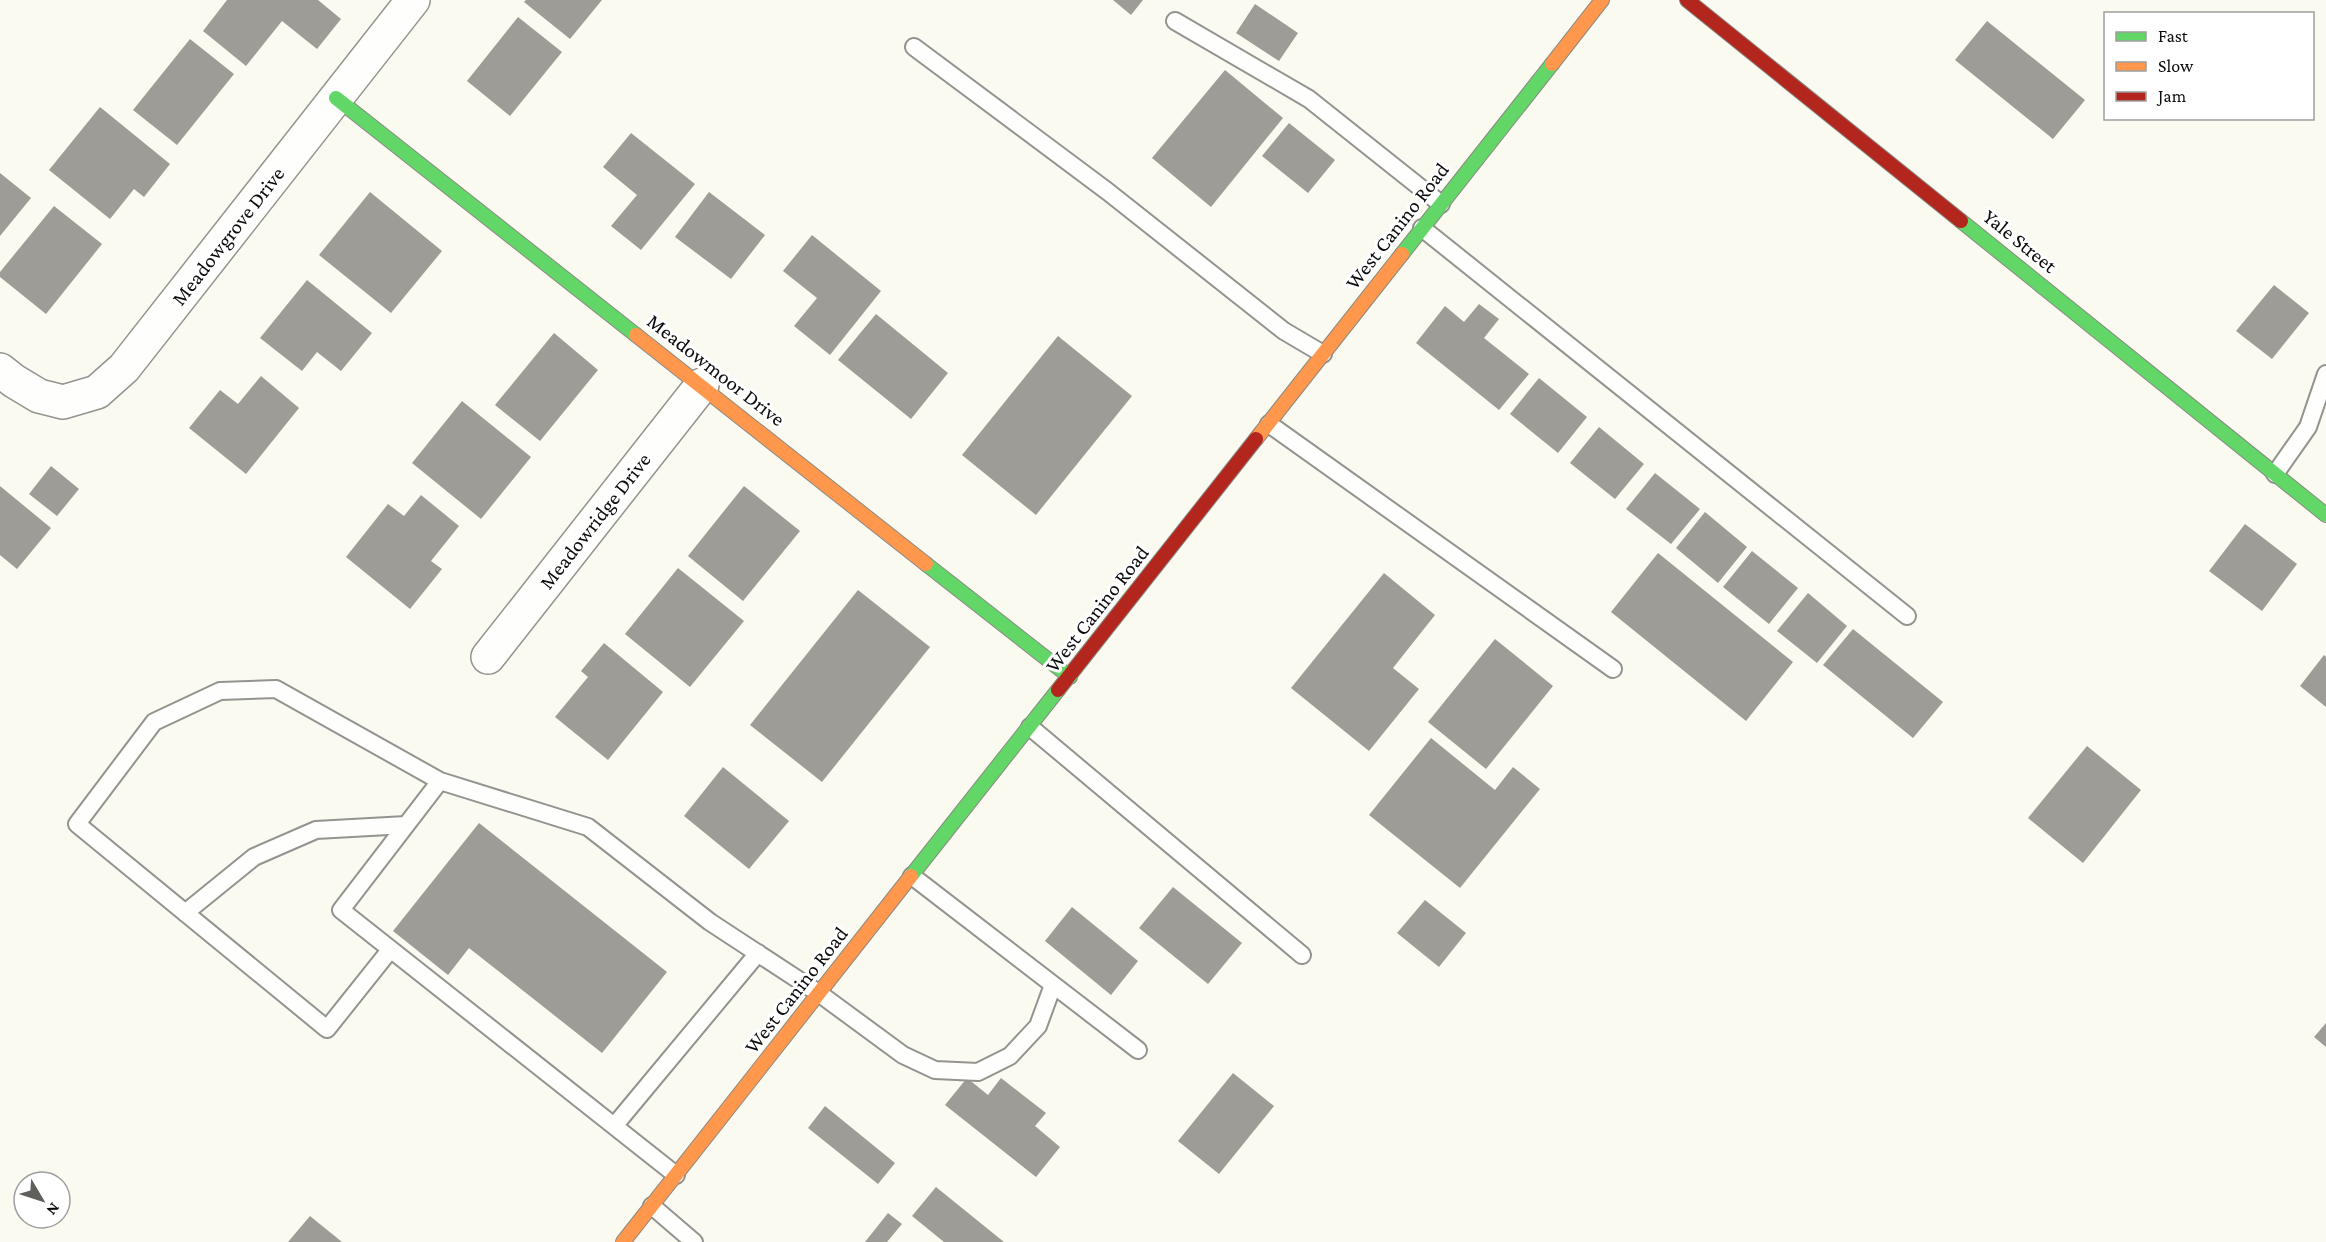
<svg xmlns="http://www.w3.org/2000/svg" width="2326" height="1242" viewBox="0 0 2326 1242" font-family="'Crimson Pro',serif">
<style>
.building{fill:#9d9c96}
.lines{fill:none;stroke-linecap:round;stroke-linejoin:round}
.lane-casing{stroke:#93938f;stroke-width:20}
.street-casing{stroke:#93938f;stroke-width:36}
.fast-casing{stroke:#8a8a85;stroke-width:16}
.slow-casing{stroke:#8a8a85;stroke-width:16}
.jam-casing{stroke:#8a8a85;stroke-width:16}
.lane{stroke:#fefefd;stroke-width:16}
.street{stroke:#fefefd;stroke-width:33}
.fast{stroke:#63d668;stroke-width:14}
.slow{stroke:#ff974d;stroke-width:14}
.jam{stroke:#b3261e;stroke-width:14}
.labels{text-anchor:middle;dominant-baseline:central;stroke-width:6;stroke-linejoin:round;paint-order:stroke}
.street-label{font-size:21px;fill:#0c0c0c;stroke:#fff}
</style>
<rect width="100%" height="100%" fill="#fafaf0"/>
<!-- building -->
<path class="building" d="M227,0H318L341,19L317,49L282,21L246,66L203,31Z
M526,0H602L570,39L524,2Z
M1113,0H1143L1131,15Z
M1255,4L1298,33L1279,61L1236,33Z
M518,17L562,52L510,116L467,81Z
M1987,21L2085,100L2053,139L1955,60Z
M190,39L234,74L177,145L133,110Z
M1225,70L1283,118L1211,207L1152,158Z
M100,107L170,164L144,197L134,189L110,219L49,170Z
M1289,123L1335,160L1308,193L1262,156Z
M631,133L695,184L641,250L611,226L637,195L603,167Z
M0,173L31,198L0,236Z
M370,192L442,251L391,313L319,255Z
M709,192L765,235L731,279L675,237Z
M54,206L102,244L46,314L0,277V272Z
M812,235L881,291L830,355L794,326L817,298L783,271Z
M307,280L372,333L341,371L317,352L302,371L260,338Z
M2274,285L2309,313L2272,359L2236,331Z
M1479,304L1499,319L1484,338L1529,374L1499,410L1416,343L1445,306L1464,322Z
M876,314L948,373L911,419L838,360Z
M554,333L598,370L540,441L495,405Z
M1058,336L1132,396L1036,515L962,455Z
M261,376L299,408L246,474L189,428L220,390L238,404Z
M1539,378L1587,417L1558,453L1510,414Z
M462,401L531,457L481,519L412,463Z
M1599,427L1644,464L1615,499L1570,463Z
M51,466L79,489L57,516L29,494Z
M1655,473L1700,509L1671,544L1626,509Z
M0,486L51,528L17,569L0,555Z
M744,486L800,531L743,601L688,556Z
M421,495L459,526L431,561L442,569L410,609L346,557L388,504L404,516Z
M1705,512L1747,547L1718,583L1676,548Z
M2245,524L2297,564L2262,611L2209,571Z
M1752,551L1798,588L1769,624L1723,587Z
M1658,553L1793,662L1746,721L1611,612Z
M678,568L744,621L690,687L625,634Z
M1384,573L1435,615L1393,668L1419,689L1369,751L1291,688Z
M858,590L930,647L822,782L750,725Z
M1808,593L1847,626L1817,663L1777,631Z
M1853,629L1943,702L1913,738L1823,665Z
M1495,639L1553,686L1486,769L1428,722Z
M604,643L663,692L608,760L555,717L588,677L581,671Z
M2324,655L2326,657V707L2300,686Z
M1431,738L1495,790L1513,767L1540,789L1460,888L1369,815Z
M2087,746L2141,790L2083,863L2028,818Z
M723,767L789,821L749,869L684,816Z
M479,823L667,972L602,1053L469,948L448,975L393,931Z
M1173,887L1242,943L1208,984L1139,928Z
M1425,900L1466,933L1439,967L1397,933Z
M1072,907L1138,961L1111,995L1045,941Z
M2326,1023V1047L2314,1037Z
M1233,1073L1274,1106L1219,1174L1178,1141Z
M967,1078L988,1095L1001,1078L1046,1113L1035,1126L1060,1147L1036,1177L945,1105Z
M825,1106L895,1163L878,1184L808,1128Z
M936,1187L1004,1242H944L912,1216Z
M888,1213L902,1224L887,1242H865Z
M310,1216L342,1242H288Z"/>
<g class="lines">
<defs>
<path id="lane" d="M1175,21L1309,99L1441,204
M914,47L1107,191L1284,331L1323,354
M1422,228L1907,616
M1269,424L1613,669
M2275,474L2308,427L2326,374
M1030,727L1302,955
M912,876L1138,1050
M185,913L254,857L316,830L406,825
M390,950L327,1029L77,824L154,722L220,691L276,689L440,781
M615,1125L758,953
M676,1175L341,910L440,781L588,827L710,922L820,994L903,1055L935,1070L978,1072L1010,1056L1038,1026L1053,985
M652,1206L694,1242"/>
<path id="street" d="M0,370L14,381L39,396L63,402L97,392L124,368L413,0
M488,657L702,385"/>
<path id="fast" d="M336,98L636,335
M1961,221L2326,515
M1402,254L1552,64
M926,564L1070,677
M911,876L1058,690"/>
<path id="slow" d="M1552,64L1602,0
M636,335L926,564
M1256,439L1402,254
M623,1242L911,876"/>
<path id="jam" d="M1687,0L1961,221
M1058,690L1256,439"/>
</defs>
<!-- lane casing -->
<use href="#lane" class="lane-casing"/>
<!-- street casing -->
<use href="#street" class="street-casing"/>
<!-- fast casing -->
<use href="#fast" class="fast-casing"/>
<!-- slow casing -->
<use href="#slow" class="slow-casing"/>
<!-- jam casing -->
<use href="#jam" class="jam-casing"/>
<!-- lane -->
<use href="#lane" class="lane"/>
<!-- street -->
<use href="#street" class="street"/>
<!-- fast -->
<use href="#fast" class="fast"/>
<!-- slow -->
<use href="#slow" class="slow"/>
<!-- jam -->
<use href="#jam" class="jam"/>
</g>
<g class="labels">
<!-- street labels -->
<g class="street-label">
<text transform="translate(1397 226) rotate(-52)">West Canino Road</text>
<text transform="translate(228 236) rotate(-52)">Meadowgrove Drive</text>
<text transform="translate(2020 241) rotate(39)">Yale Street</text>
<text transform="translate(716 370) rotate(38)">Meadowmoor Drive</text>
<text transform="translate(595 521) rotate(-52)">Meadowridge Drive</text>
<text transform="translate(1097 609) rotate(-52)">West Canino Road</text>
<text transform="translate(796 990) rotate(-52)">West Canino Road</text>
</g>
</g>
<!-- legend -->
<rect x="2104" y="12" width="210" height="108" fill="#ffffff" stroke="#9e9e9e" stroke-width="1.5"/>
<rect x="2116" y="32" width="30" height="9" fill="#63d668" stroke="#9e9e9e" stroke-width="1.5"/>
<text x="2158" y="42" font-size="18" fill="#0c0c0c">Fast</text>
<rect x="2116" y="62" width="30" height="9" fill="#ff974d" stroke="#9e9e9e" stroke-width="1.5"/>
<text x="2158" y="72" font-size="18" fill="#0c0c0c">Slow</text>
<rect x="2116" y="92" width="30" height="9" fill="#b3261e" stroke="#9e9e9e" stroke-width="1.5"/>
<text x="2158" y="102" font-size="18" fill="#0c0c0c">Jam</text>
<!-- north arrow -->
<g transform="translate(42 1200) rotate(129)"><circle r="28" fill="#ffffff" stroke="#9e9e9e" stroke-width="1.5"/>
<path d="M0-4.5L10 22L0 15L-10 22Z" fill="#5f5f5c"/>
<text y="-9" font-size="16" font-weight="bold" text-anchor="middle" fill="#0c0c0c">N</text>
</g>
</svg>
